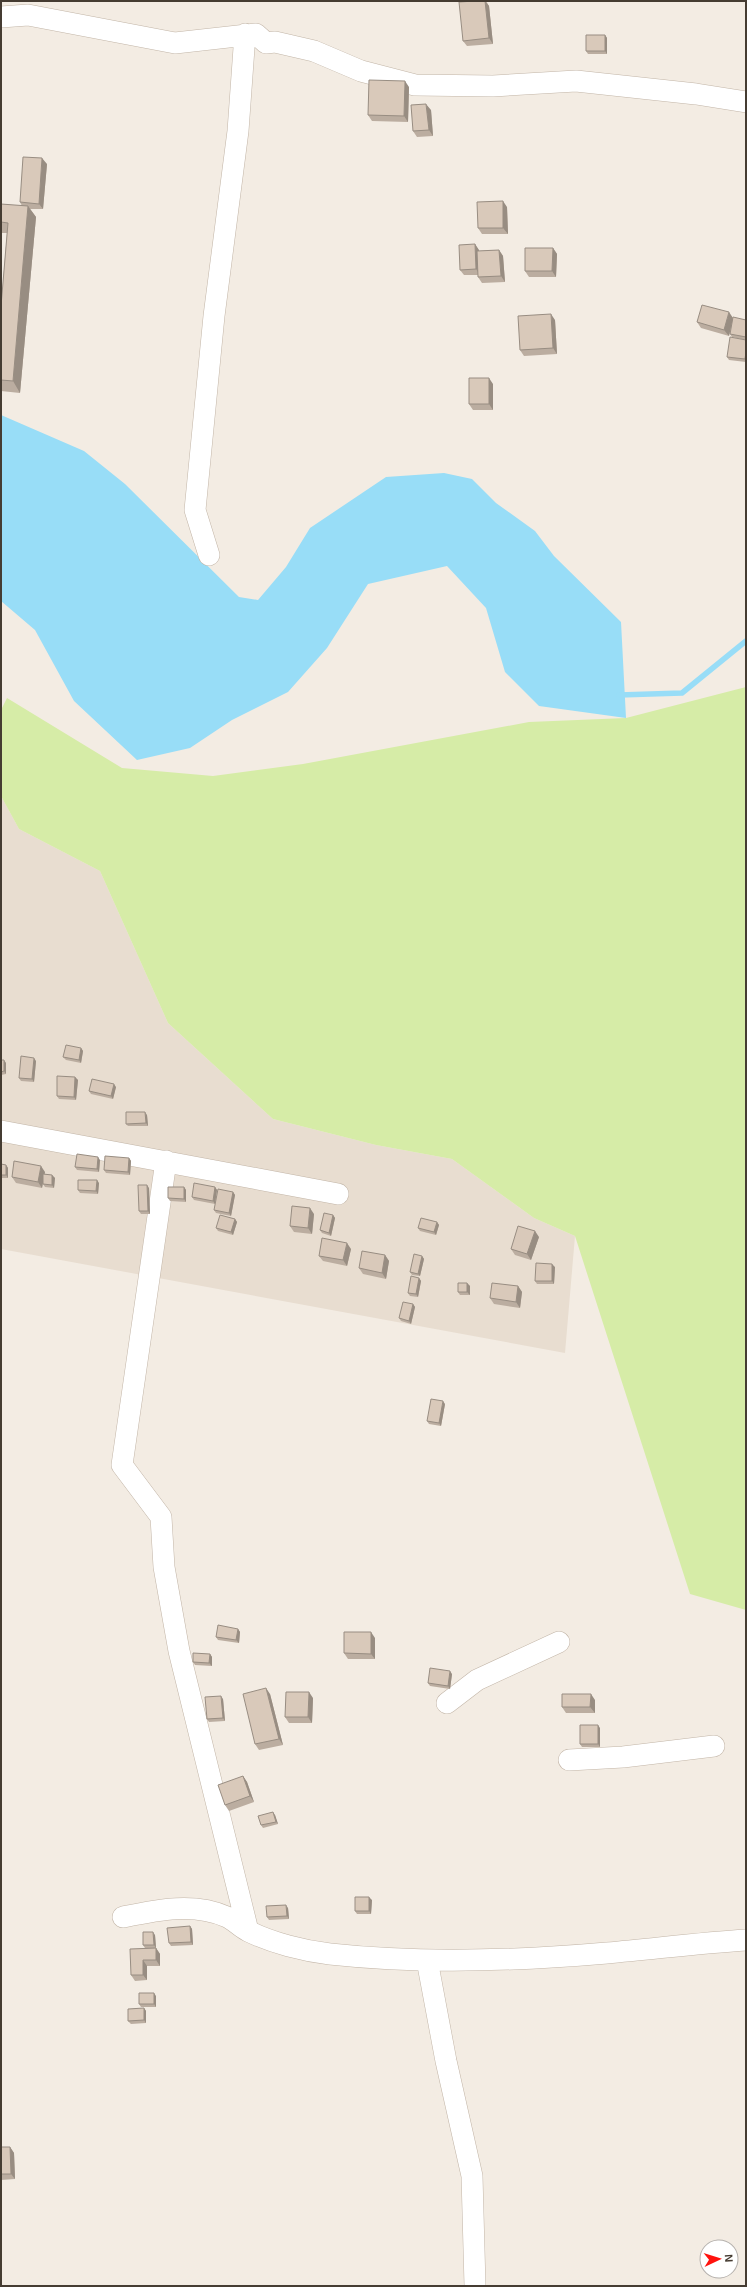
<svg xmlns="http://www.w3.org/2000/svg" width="747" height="2287" viewBox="0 0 747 2287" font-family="Arial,sans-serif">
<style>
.residential{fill:#e8ddd0}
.green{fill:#d6eca7}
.water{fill:#98ddf7}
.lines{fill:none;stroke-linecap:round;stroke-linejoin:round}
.stream{stroke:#98ddf7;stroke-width:5.5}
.minor-casing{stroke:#c2b5a7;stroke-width:22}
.minor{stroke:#fff;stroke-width:21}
.wall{fill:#bbada0}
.shaded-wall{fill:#988d82}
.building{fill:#d9c9ba;stroke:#988d82}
</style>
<rect width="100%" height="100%" fill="#f3ece3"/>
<!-- residential -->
<path class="residential" d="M1,796L19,829L100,871L168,1023L273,1119L376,1145L452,1159L534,1218L575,1236L565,1353L1,1249Z"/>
<!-- green -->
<path class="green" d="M746,687V1610L690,1594L575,1236L534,1218L452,1159L376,1145L273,1119L168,1023L100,871L19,829L1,796V710L7,698L122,768L213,776L303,764L529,722L626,718Z"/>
<!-- water -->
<path class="water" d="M1,415L84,451L125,484L239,597L258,600L286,567L310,528L386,477L444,473L472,479L496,503L535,531L554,556L621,622L626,718L539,706L505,672L486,608L447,566L368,584L327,648L288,692L232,720L190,748L137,760L74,701L35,630L1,601Z"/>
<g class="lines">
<!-- stream -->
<path class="stream" d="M619,695L682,693L746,641"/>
<defs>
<path id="minor" d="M1,17L28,15L175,43L256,34L266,43L275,42L314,51L361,71L415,85L493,86L576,81L696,94L746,102
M209,555L195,510L214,316L238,131L245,34
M1,1131L338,1194
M166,1161L122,1465L161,1517L164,1567L179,1651L248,1931
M447,1703L477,1680L559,1642
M569,1760L623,1757L714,1746
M123,1917C157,1910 194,1902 227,1917C234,1920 240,1927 248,1931C272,1943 304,1951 330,1954C421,1964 515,1961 607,1953C653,1949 699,1943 746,1940
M427,1960L446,2061L472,2176L475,2286"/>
</defs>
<!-- minor casing -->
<use href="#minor" class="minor-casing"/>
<!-- minor -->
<use href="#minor" class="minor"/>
</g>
<!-- wall -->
<path class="wall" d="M475,1H486L489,6L493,44L467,46L463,41Z
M605,35L607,38V54H588L586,51Z
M409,87L408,122L372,121L368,115Z
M431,110L433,136L417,137L413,131Z
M47,164L43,209H30L36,217L20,393L1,391V306L7,233H1V204L22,206L20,202Z
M507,207L508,234H482L478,228Z
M475,244L479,251L499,250L503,256L505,282L482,283L478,277V275H464L460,270Z
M553,248L557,254L556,277H529L525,271Z
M733,318L746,320V340L732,337L730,334L731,325L729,336L701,328L697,322Z
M555,320L557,354L524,356L520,350Z
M746,340V362L729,360L727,357Z
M493,384V410H473L469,404Z
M81,1048L83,1051L81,1063L66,1060L63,1057Z
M1,1060L6,1063V1074L1,1075Z
M36,1061L34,1082L21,1081L19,1078Z
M75,1077L78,1080L76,1100L59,1099L57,1096Z
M116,1087L113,1099L91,1094L89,1091Z
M147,1115L148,1126H128L126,1124Z
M129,1158L131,1161L130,1175L106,1173L104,1170Z
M100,1160L99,1172L77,1170L75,1167Z
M1,1164L6,1165L8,1168V1178H1Z
M45,1172L44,1174L52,1175L55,1178L54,1188L45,1187L43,1184V1182L42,1188L16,1183L12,1177Z
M99,1183L98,1194L80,1193L78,1190Z
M184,1187L186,1190V1202L170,1201L168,1198Z
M215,1187L217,1190L215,1204L194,1200L192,1197Z
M149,1188L150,1214H141L139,1211Z
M233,1192L235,1195L231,1216L216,1213L214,1210Z
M314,1214L312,1234L294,1232L290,1226Z
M333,1215L335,1218L331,1236L322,1233L320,1230Z
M235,1219L237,1222L233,1235L218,1231L216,1228Z
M437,1222L439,1225L436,1235L420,1231L418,1228Z
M539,1237L531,1260L515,1255L511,1249Z
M351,1249L347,1266L323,1261L319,1256Z
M385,1255L389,1261L386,1279L363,1274L359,1268Z
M422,1256L424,1259L420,1276L412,1275L410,1272Z
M555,1267L554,1284H537L535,1281Z
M419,1278L421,1281L418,1297L410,1296L408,1293Z
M467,1283L470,1286V1295H460L458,1292Z
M518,1286L522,1292L520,1308L494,1304L490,1298Z
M413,1304L415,1307L411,1324L401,1321L399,1318Z
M445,1404L441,1426L429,1424L427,1421Z
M238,1629L240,1632L239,1643L218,1640L216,1637Z
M375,1638V1659H348L344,1653Z
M210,1654L212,1657V1666L195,1665L193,1662Z
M452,1674L450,1689L430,1686L428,1683Z
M270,1694L283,1745L259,1750L255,1744Z
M313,1698L312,1723H289L285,1717Z
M223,1699L225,1721L209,1722L207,1719Z
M595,1700V1713H566L562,1707Z
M600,1728V1747H582L580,1744Z
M243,1776L247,1782L254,1802L229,1811L225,1805Z
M275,1815L278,1824L263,1828L261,1825Z
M372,1900L371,1914H357L355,1911Z
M288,1908L289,1919L269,1920L267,1917Z
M190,1926L192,1929L193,1945L171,1946L169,1943Z
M155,1935L156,1948L160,1954V1966H147V1980L135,1981L131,1975L145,1948L143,1945Z
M156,1996V2007H141L139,2004Z
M144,2008L146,2011V2023L131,2024L128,2021Z
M1,2147H10L14,2153L15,2179L1,2180Z"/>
<!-- shaded-wall -->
<path class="shaded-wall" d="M485,1L489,6L493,44L489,38Z
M605,35L607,38V54L605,51Z
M405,81L409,87L408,122L404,116Z
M426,104L431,110L433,136L429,130Z
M42,158L47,164L43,209L39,204Z
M503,201L507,207L508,234L503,228Z
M28,206L36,217L20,393L13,381Z
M475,244L479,250L480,275L476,269Z
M553,248L557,254L556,277L552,271Z
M499,250L503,256L505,282L501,276Z
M729,312L733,318L729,336L724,330Z
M551,314L555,320L557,354L553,348Z
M489,378L493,384V410L489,404Z
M81,1048L83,1051L81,1063L79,1060Z
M34,1058L36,1061L34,1082L32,1079Z
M4,1060L6,1063V1074L4,1071Z
M75,1077L78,1080L76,1100L74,1097Z
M114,1084L116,1087L113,1099L111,1096Z
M145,1112L147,1115L148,1126L146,1123Z
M98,1157L100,1160L99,1172L97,1169Z
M129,1158L131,1161L130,1175L128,1172Z
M6,1165L8,1168V1178L6,1175Z
M41,1166L45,1172L42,1188L38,1182Z
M52,1175L55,1178L54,1188L52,1185Z
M97,1180L99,1183L98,1194L96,1191Z
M147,1185L149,1188L150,1214L148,1211Z
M184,1187L186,1190V1202L184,1199Z
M215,1187L217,1190L215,1204L213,1201Z
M233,1192L235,1195L231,1216L229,1213Z
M310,1208L314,1214L312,1234L308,1228Z
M333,1215L335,1218L331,1236L329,1233Z
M235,1219L237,1222L233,1235L231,1232Z
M437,1222L439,1225L436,1235L434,1232Z
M535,1231L539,1237L531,1260L527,1254Z
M347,1243L351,1249L347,1266L343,1260Z
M385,1255L389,1261L386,1279L382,1273Z
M422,1256L424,1259L420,1276L418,1274Z
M552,1264L555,1267L554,1284L552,1281Z
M419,1278L421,1281L418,1297L416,1294Z
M467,1283L470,1286V1295L467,1292Z
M518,1286L522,1292L520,1308L516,1302Z
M413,1304L415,1307L411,1324L409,1321Z
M443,1401L445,1404L441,1426L439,1423Z
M238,1629L240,1632L239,1643L236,1640Z
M371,1632L375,1638V1659L371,1654Z
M210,1654L212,1657V1666L209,1663Z
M450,1671L452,1674L450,1689L448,1686Z
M266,1688L270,1694L283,1745L279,1739Z
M309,1692L313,1698L312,1723L308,1717Z
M591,1694L595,1700V1713L590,1707Z
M221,1696L223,1699L225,1721L223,1718Z
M598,1725L600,1728V1747L598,1744Z
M243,1776L247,1782L254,1802L250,1796Z
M273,1812L275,1815L278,1824L276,1822Z
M369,1897L372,1900L371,1914L369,1911Z
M286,1905L288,1908L289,1919L287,1916Z
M190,1926L192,1929L193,1945L191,1942Z
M153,1932L155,1935L156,1948L154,1945Z
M156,1948L160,1954V1966L156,1960Z
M143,1960L147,1966V1980L143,1975Z
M154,1993L156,1996V2007L154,2004Z
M144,2008L146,2011V2023L144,2020Z
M10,2147L14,2153L15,2179L11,2174Z"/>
<!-- building -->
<path class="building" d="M475,1H485L489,38L463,41L459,2Z
M586,35H605V51H586Z
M369,80L405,81L404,116L368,115Z
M426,104L429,130L413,131L411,105Z
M23,157L42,158L39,204L20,202Z
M503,201V228H478L477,202Z
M1,204L28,206L13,381L1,380V306L8,223L1,222Z
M475,244L476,269L460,270L459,245Z
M525,248H553L552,271H525Z
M499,250L501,276L478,277L477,251Z
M702,305L729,312L724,330L697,322Z
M551,314L553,348L520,350L518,316Z
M733,317L746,320V337L730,334Z
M730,337L746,340V352L745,359L727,357Z
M469,378H489V404H469Z
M66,1045L81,1048L79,1060L63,1057Z
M21,1056L34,1058L32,1079L19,1078Z
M1,1060H4V1071L1,1072Z
M57,1076L75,1077L74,1097L57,1096Z
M92,1079L114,1084L111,1096L89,1091Z
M126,1112H145L146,1123L126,1124Z
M77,1154L98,1157L97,1169L75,1167Z
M105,1156L129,1158L128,1172L104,1170Z
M14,1161L41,1166L38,1182L12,1177Z
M1,1164L6,1165V1175H1Z
M43,1174L52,1175V1185L43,1184Z
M78,1180H97L96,1191L78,1190Z
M194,1183L215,1187L213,1201L192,1197Z
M138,1185H147L148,1211H139Z
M168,1187H184V1199L168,1198Z
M218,1189L233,1192L229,1213L214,1210Z
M292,1206L310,1208L308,1228L290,1226Z
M324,1213L333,1215L329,1233L320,1230Z
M220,1215L235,1219L231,1232L216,1228Z
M421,1218L437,1222L434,1232L418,1228Z
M518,1226L535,1231L527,1254L511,1249Z
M322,1238L347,1243L343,1260L319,1256Z
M362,1251L385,1255L382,1273L359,1268Z
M414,1254L422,1256L418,1274L410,1272Z
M536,1263L552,1264V1281H535Z
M411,1276L419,1278L416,1294L408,1293Z
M458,1283H467V1292H458Z
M492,1283L518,1286L516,1302L490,1298Z
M403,1302L413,1304L409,1321L399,1318Z
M431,1399L443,1401L439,1423L427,1421Z
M218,1625L238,1629L236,1640L216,1637Z
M344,1632H371V1654L344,1653Z
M193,1653L210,1654L209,1663L193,1662Z
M430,1668L450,1671L448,1686L428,1683Z
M266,1688L279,1739L255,1744L243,1694Z
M286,1692H309L308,1717H285Z
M562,1694H591L590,1707H562Z
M221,1696L223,1718L207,1719L205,1697Z
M580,1725H598V1744H580Z
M243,1776L250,1796L225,1805L218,1785Z
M273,1812L276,1822L261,1825L258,1816Z
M355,1897H369V1911H355Z
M286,1905L287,1916L267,1917L266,1906Z
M190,1926L191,1942L169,1943L167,1928Z
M143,1932H153L154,1945H143Z
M156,1948V1960H143V1975H131L130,1949Z
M139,1993H154V2004H139Z
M144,2008V2020L128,2021V2009Z
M1,2147H10L11,2174H1Z"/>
<!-- border -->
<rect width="747" height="2287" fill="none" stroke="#453c32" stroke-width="4"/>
<!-- north arrow -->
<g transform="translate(719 2259) rotate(86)"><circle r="19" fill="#ffffff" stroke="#b5b1ad"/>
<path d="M0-3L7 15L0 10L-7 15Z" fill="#ff130e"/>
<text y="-6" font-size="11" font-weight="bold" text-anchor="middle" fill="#453c32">N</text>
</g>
</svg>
